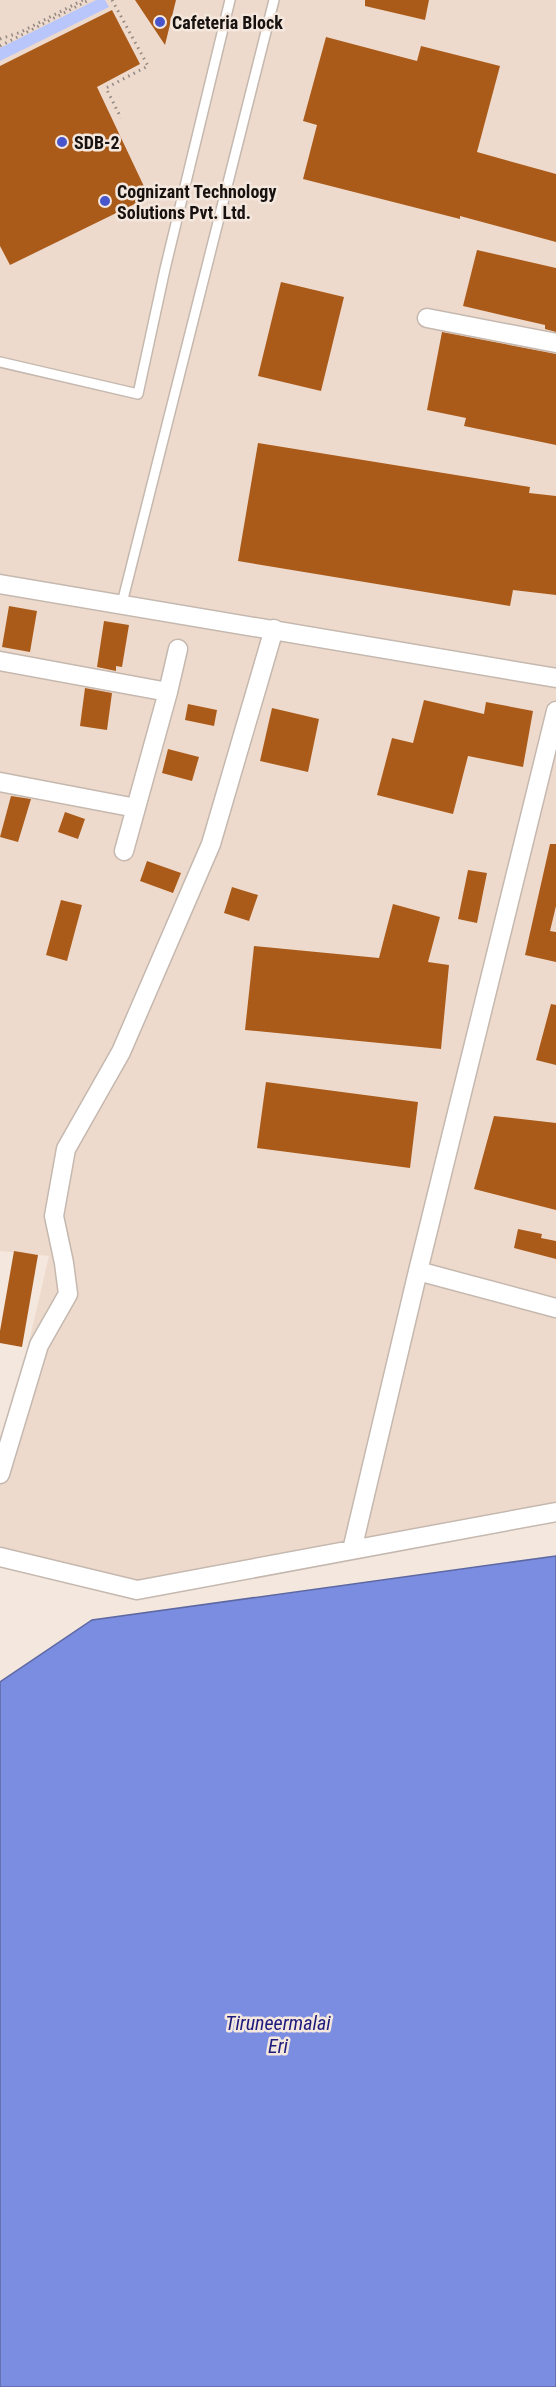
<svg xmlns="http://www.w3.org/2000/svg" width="556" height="2387" viewBox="0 0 556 2387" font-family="'Roboto Condensed',sans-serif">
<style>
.built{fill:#eedacc}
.green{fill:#b8c6fb}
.water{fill:#7b8de1;stroke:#5d68a2;stroke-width:1.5}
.building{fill:#aa5b1a}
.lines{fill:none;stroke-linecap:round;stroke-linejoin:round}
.service-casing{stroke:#c5b8af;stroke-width:12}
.minor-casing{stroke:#c5b8af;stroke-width:21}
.path{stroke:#938983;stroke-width:3;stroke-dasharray:1.5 4.5;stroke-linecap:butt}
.service{stroke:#fff;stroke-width:9}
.minor{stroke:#fff;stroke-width:18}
.poi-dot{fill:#4956cb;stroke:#f4e7de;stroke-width:2}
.labels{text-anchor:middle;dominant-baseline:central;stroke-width:5;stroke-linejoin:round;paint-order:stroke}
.poi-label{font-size:18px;font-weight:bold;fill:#17120f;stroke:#f4e7de;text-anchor:start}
.water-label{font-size:20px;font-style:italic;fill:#1d1a7c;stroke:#f4e7de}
</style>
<rect width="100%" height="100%" fill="#f4e7de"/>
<!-- built -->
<path class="built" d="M0,0H556V1511L127,1582L0,1558V1466L49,1256L0,1251Z"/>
<!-- green -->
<path class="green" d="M96,0H105L109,7L0,61V48Z"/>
<!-- water -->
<path class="water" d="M556,1556V2387H0V1682L92,1620Z"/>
<!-- building -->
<path class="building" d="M135,0H176L165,45Z
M365,0H429L425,20L365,6Z
M112,10L140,64L97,87L149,197L10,265L0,246V66Z
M326,37L417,61L421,46L500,66L477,152L556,174V242L460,216V219L303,179L317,125L303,121Z
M477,250L556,268V332L545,329V325L463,306Z
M281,282L344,297L321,391L258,376Z
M442,332L556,354V445L464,426L466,418L427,410Z
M258,443L530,487L529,493L556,496V595L513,590L510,606L238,561Z
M9,606L37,611L30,652L2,647Z
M104,621L129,625L122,667L116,666V671L97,667Z
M85,688L112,693L107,730L80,726Z
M424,700L484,714L486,702L533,711L523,767L468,756L453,814L377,795L392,738L413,743Z
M188,704L217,710L214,726L185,720Z
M272,708L319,719L308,772L260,761Z
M168,749L199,757L192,781L162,773Z
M11,796L31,799L18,842L0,837Z
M65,812L85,819L78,839L58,832Z
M550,844H556V906L550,931L556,932V962L525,955Z
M147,861L181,873L173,893L140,881Z
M468,870L487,873L477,923L458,919Z
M232,887L258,895L249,921L224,913Z
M61,900L82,905L67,961L46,955Z
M393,904L440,917L428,962L449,965L441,1049L245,1030L254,946L379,958Z
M551,1004L556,1005V1065L536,1060Z
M266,1082L418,1102L410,1168L257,1148Z
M494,1116L556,1123V1210L474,1189Z
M518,1229L542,1234L541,1238L556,1241V1259L514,1248Z
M14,1251L38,1255L22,1347L0,1343V1331Z"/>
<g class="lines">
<defs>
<path id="service" d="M0,362L138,394L165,269L230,0
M122,603L274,0"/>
<path id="minor" d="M427,318L556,343
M0,584L556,678
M0,661L168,692L124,851
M168,692L178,649
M0,782L136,808
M418,1271L556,1308
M0,1474L39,1345L68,1294L64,1263L54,1216L66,1149L121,1052L211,844L274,629
M352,1550L418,1271L556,711
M0,1557L137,1590L556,1512"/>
</defs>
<!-- service casing -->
<use href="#service" class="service-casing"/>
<!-- minor casing -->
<use href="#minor" class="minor-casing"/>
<!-- path -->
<path class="path" d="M112,0L148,66L106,88L121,118
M0,39L21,32L83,0
M0,46L89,0"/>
<!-- service -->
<use href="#service" class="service"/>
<!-- minor -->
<use href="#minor" class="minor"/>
</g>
<!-- markers -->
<g class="poi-dot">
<circle cx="160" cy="22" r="6"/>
<circle cx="62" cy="142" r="6"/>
<circle cx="105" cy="201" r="6"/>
</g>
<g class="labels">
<!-- poi labels -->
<g class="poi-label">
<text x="172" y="22">Cafeteria Block</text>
<text x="74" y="142">SDB-2</text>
<text x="117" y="191">Cognizant Technology<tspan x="117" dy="21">Solutions Pvt. Ltd.</tspan></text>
</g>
<!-- water labels -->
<g class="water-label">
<text x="278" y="2023">Tiruneermalai<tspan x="278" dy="23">Eri</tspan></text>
</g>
</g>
</svg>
